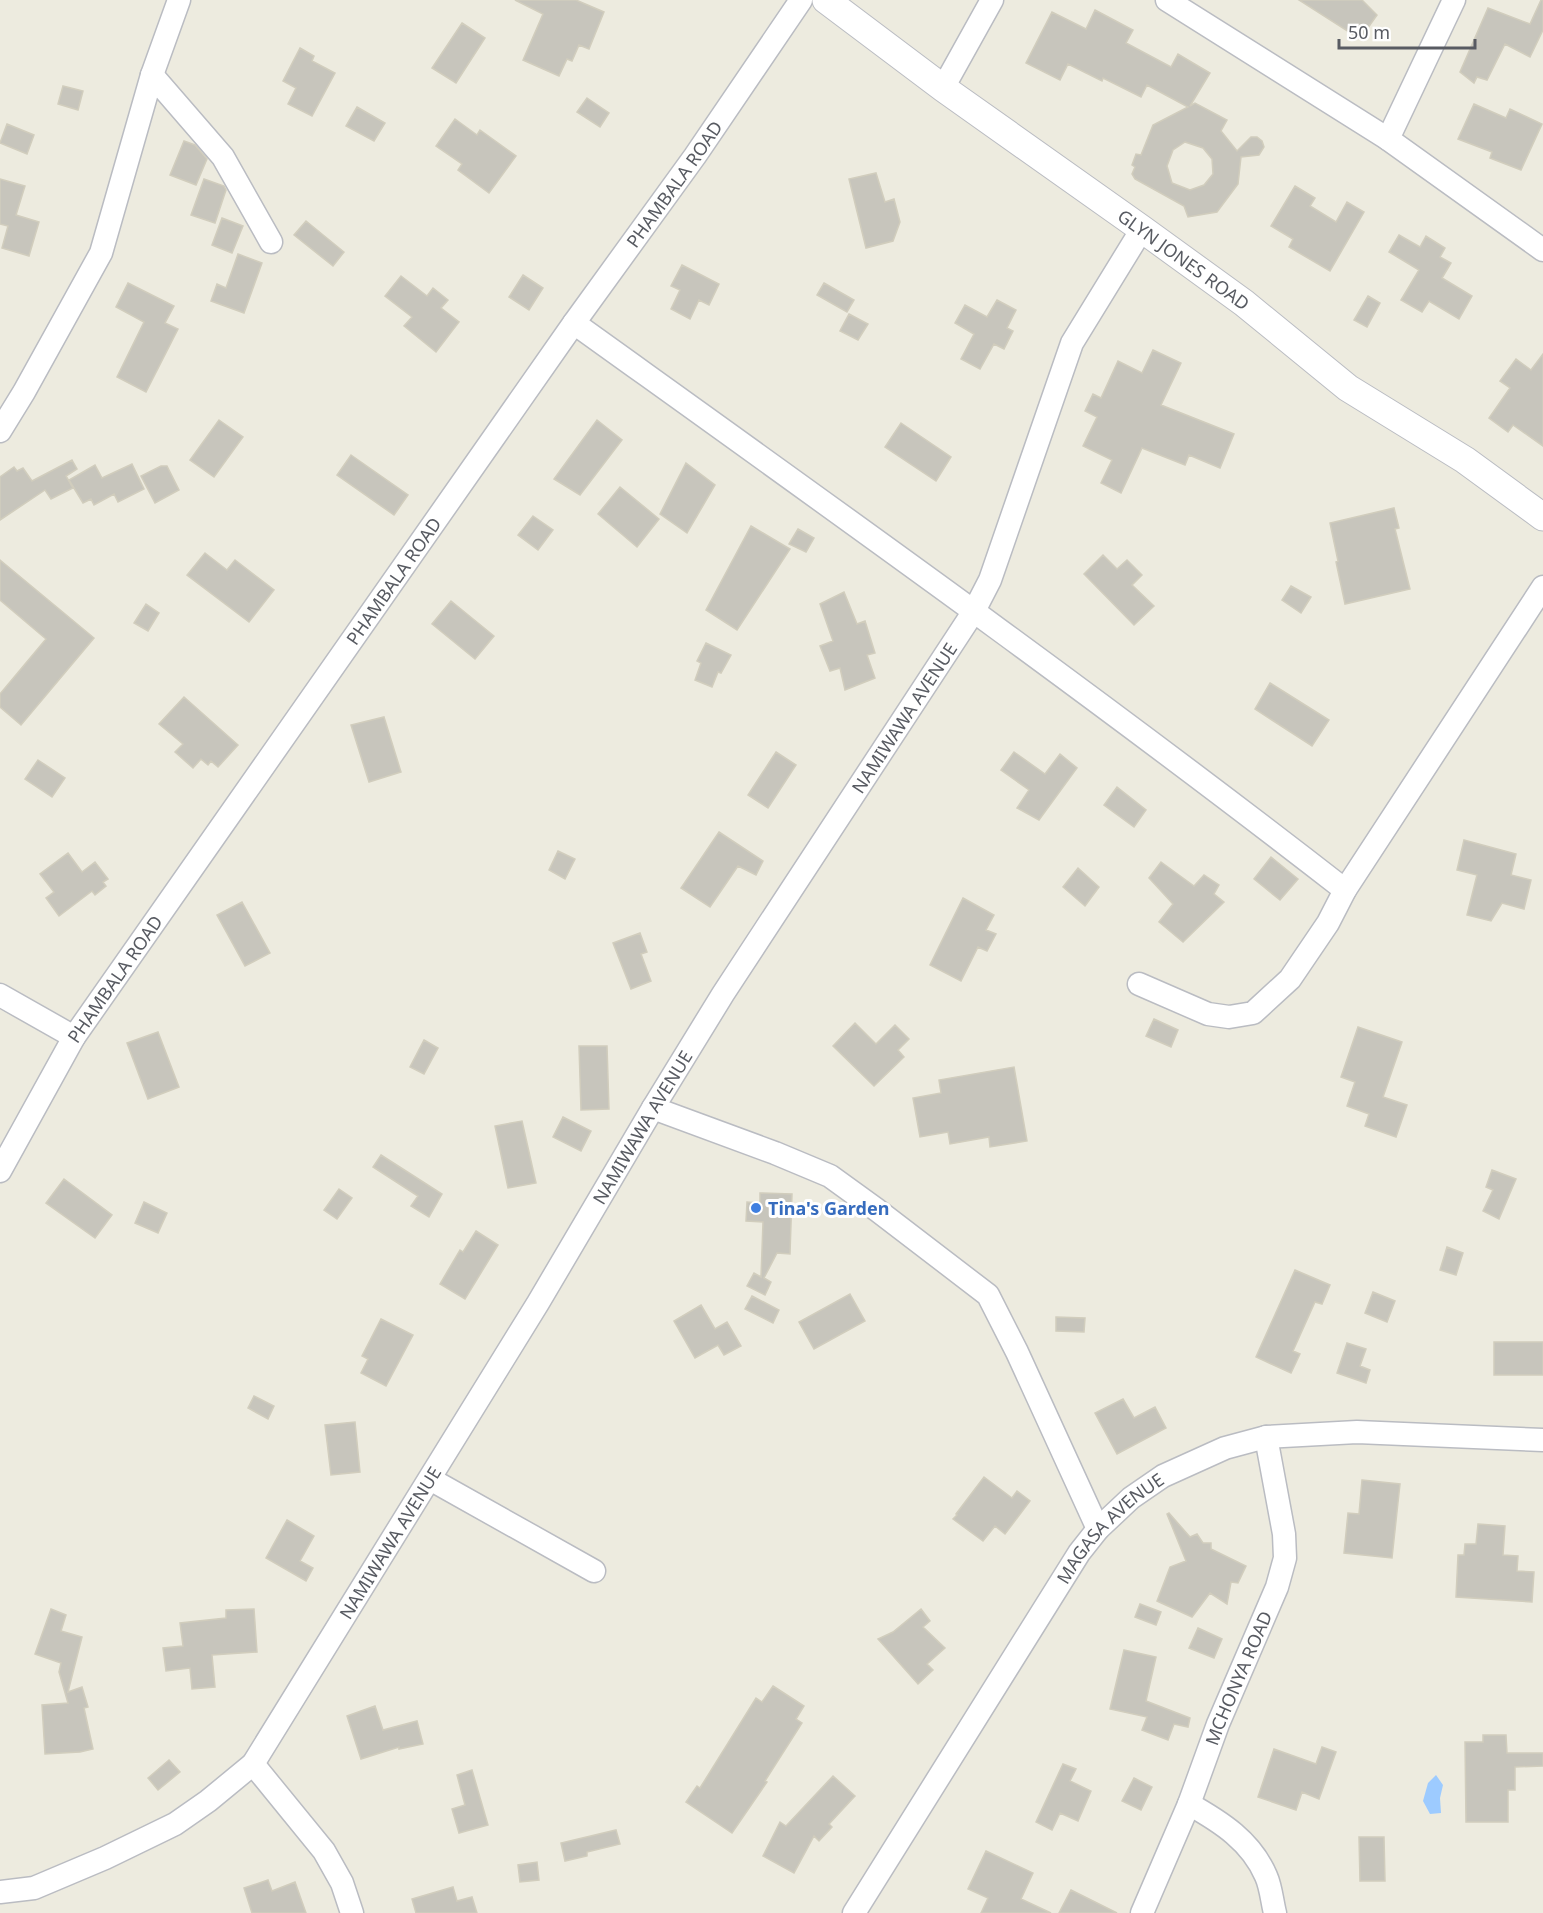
<svg xmlns="http://www.w3.org/2000/svg" width="1543" height="1913" viewBox="0 0 1543 1913" font-family="'Noto Sans',sans-serif">
<style>
.water{fill:#9dcbff}
.building{fill:#c7c5bc;stroke:#d1cdbd;stroke-width:1.5;fill-rule:evenodd}
.lines{fill:none;stroke-linecap:round;stroke-linejoin:round}
.minor-casing{stroke:#babcc2;stroke-width:25}
.tertiary-casing{stroke:#babcc2;stroke-width:29}
.minor{stroke:#fff;stroke-width:22}
.tertiary{stroke:#fff;stroke-width:27}
.shop-dot{fill:#3f7fe0;stroke:#fff;stroke-width:2}
.labels{text-anchor:middle;dominant-baseline:central;stroke-width:6;stroke-linejoin:round;paint-order:stroke}
.street-label{font-size:18px;fill:#585b62;stroke:#fff}
.shop-label{font-size:18px;font-weight:bold;fill:#366cbe;stroke:#fff;text-anchor:start}
</style>
<rect width="100%" height="100%" fill="#edebdf"/>
<!-- water -->
<path class="water" d="M1436,1775L1443,1785L1440,1798L1441,1813L1430,1814L1423,1801L1428,1783Z"/>
<!-- building -->
<path class="building" d="M515,0H576L604,12L589,49L579,45L572,61L567,59L559,76L523,60L543,14Z
M1299,0H1362L1377,15L1360,39Z
M1541,0H1543V30L1530,57L1505,44L1487,80L1477,77L1474,83L1460,72L1488,8L1530,24Z
M1095,10L1133,30L1126,43L1171,67L1178,54L1210,73L1190,106L1195,103L1227,120L1221,131L1237,151L1251,137H1257L1262,141L1264,147L1259,155L1241,157L1238,184L1217,212L1188,217L1184,206L1135,179L1132,174L1135,167L1132,165L1136,154L1141,155L1153,125L1188,107L1147,85L1141,97L1103,78L1102,81L1068,64L1060,80L1026,63L1052,12L1086,29ZM1185,142L1203,148L1212,159L1213,174L1204,185L1190,190L1172,183L1167,166L1173,150Z
M462,23L485,38L456,83L432,68Z
M300,48L314,56L312,61L335,73L312,116L288,104L296,88L283,81Z
M63,86L83,91L78,110L58,104Z
M587,98L609,113L600,127L577,112Z
M1474,104L1506,118L1510,109L1542,124L1521,170L1490,158L1492,152L1458,139Z
M357,107L385,123L374,141L346,126Z
M455,119L477,135L480,130L516,156L489,193L458,170L462,164L436,146Z
M7,124L34,135L27,154L0,143Z
M184,141L195,145L207,159L196,185L170,175Z
M876,173L885,202L894,199L900,222L893,241L866,248L849,179Z
M0,179L25,186L16,215L39,222L29,256L2,248L8,226L0,224Z
M204,179L224,186L226,190L215,223L191,215Z
M1295,186L1315,198L1310,206L1336,222L1347,202L1364,212L1330,271L1289,247L1293,239L1271,226Z
M222,218L243,226L232,253L212,245Z
M306,221L344,252L333,266L294,235Z
M1399,235L1420,247L1426,236L1445,248L1440,257L1451,263L1442,278L1472,296L1459,319L1429,301L1422,312L1401,300L1419,270L1389,252Z
M238,254L262,263L244,313L211,301L217,284L226,288Z
M682,265L719,284L709,305L699,300L690,319L671,309L680,290L671,286Z
M523,275L543,288L529,310L509,297Z
M401,276L427,296L433,288L448,300L441,308L459,322L436,352L404,326L412,317L385,296Z
M128,283L174,306L165,323L178,329L146,392L117,377L144,322L116,307Z
M824,283L854,300L847,312L817,295Z
M1368,296L1380,303L1367,327L1354,320Z
M997,300L1016,310L1007,328L1013,331L1004,349L994,344L980,369L961,359L974,334L955,323L965,305L987,317Z
M849,314L868,324L858,340L840,331Z
M1153,350L1181,363L1161,405L1234,434L1220,468L1189,455L1185,465L1142,448L1121,493L1101,483L1112,460L1083,446L1097,417L1085,411L1093,394L1101,398L1118,361L1142,373Z
M1543,354V446L1513,425L1508,432L1489,418L1510,388L1500,381L1516,359L1531,370Z
M219,420L243,437L214,477L190,460Z
M597,420L622,440L580,495L554,479Z
M901,423L951,457L936,481L885,447Z
M351,455L408,495L394,515L337,475Z
M72,460L77,469L66,476L73,488L51,499L45,490L0,520V477L14,467L17,471L23,468L32,481Z
M686,463L715,485L687,533L660,514Z
M132,464L144,489L118,502L114,494L94,505L91,499L83,503L69,480L95,465L102,478Z
M161,466H167L179,490L155,503L141,476Z
M620,487L659,519L637,547L598,514Z
M1394,508L1399,528L1395,529L1410,589L1345,604L1336,562L1338,561L1330,523Z
M533,516L553,530L538,550L518,535Z
M751,526L790,549L737,630L706,610Z
M798,529L814,538L806,552L789,544Z
M205,553L227,570L235,560L274,590L249,622L187,575Z
M1103,555L1117,569L1127,560L1142,575L1132,585L1154,606L1134,625L1084,574Z
M0,560L94,638L21,725L0,707V694L46,639L0,600Z
M1291,586L1311,597L1301,613L1282,600Z
M844,592L857,624L865,621L875,653L867,655L875,678L845,690L840,668L830,671L820,646L833,641L820,604Z
M451,601L494,636L475,659L432,624Z
M146,604L159,613L148,631L134,623Z
M706,643L731,655L721,673L718,672L712,687L695,680L701,663L697,661Z
M1270,683L1329,720L1312,746L1255,709Z
M184,697L238,745L218,767L211,761L208,765L201,759L193,768L175,752L183,744L159,724Z
M384,717L401,772L369,782L351,725Z
M776,752L796,765L768,808L748,795Z
M1014,752L1045,774L1060,754L1077,768L1039,820L1017,808L1029,790L1001,770Z
M38,760L65,778L52,797L25,779Z
M1117,787L1146,810L1134,827L1104,805Z
M719,832L763,861L756,875L738,866L710,907L681,888Z
M1464,840L1516,854L1511,875L1531,880L1524,909L1502,903L1491,921L1467,915L1477,875L1457,870Z
M558,851L575,859L565,879L549,870Z
M68,853L82,872L95,862L108,879L103,882L106,886L95,895L92,891L59,916L46,898L54,892L40,874Z
M1271,857L1298,879L1280,900L1254,879Z
M1161,862L1194,886L1204,875L1219,885L1214,894L1224,902L1183,942L1159,922L1173,904L1149,878Z
M1078,868L1099,887L1085,906L1063,887Z
M963,898L994,915L986,930L996,934L987,951L978,947L961,981L930,965Z
M242,902L270,953L245,966L217,915Z
M640,933L647,952L641,954L651,981L631,989L613,943Z
M1154,1019L1178,1030L1171,1047L1146,1036Z
M855,1023L876,1044L895,1025L909,1039L898,1050L904,1057L874,1086L833,1046Z
M1358,1027L1402,1042L1383,1097L1407,1105L1396,1137L1365,1126L1369,1114L1347,1106L1355,1082L1341,1077Z
M158,1032L179,1087L148,1099L127,1043Z
M424,1040L438,1048L424,1074L410,1067Z
M579,1046H607L609,1109L581,1110Z
M1014,1067L1027,1141L990,1147L989,1137L950,1144L948,1132L920,1137L913,1098L941,1093L939,1080Z
M563,1117L591,1131L581,1151L553,1137Z
M522,1121L536,1183L508,1188L495,1126Z
M381,1155L442,1194L429,1217L411,1206L418,1196L373,1167Z
M1492,1170L1516,1179L1499,1219L1483,1211L1493,1190L1486,1187Z
M64,1179L112,1215L95,1238L46,1203Z
M339,1189L352,1198L337,1219L324,1210Z
M760,1193L792,1194L790,1254L777,1253L764,1278L771,1282L765,1295L747,1286L754,1273L761,1277L763,1222L746,1221L747,1202L760,1203Z
M144,1202L167,1213L158,1233L135,1223Z
M476,1231L498,1245L465,1299L440,1284L460,1250L463,1252Z
M1447,1247L1463,1253L1456,1275L1440,1270Z
M1295,1270L1330,1285L1322,1304L1315,1302L1293,1351L1300,1354L1291,1373L1256,1357Z
M1373,1292L1395,1301L1387,1322L1365,1313Z
M850,1294L865,1321L814,1349L799,1322Z
M752,1296L779,1310L773,1323L745,1309Z
M701,1305L715,1329L727,1322L741,1346L724,1355L718,1345L695,1358L674,1321Z
M1056,1317L1085,1318L1084,1332L1056,1331Z
M381,1319L413,1335L386,1386L361,1373L368,1359L362,1356Z
M1494,1342H1543V1375H1494Z
M1347,1343L1366,1349L1360,1366L1370,1370L1366,1383L1337,1373Z
M254,1396L274,1406L268,1419L248,1408Z
M1123,1399L1134,1418L1155,1407L1166,1428L1117,1454L1095,1413Z
M355,1422L360,1472L331,1475L325,1425Z
M984,1477L1012,1498L1017,1491L1030,1501L1005,1534L995,1526L983,1541L953,1519L957,1515L956,1514Z
M1362,1480L1400,1484L1392,1558L1344,1553L1348,1513L1359,1514Z
M1169,1513L1190,1537L1197,1534L1203,1543H1211V1549L1246,1566L1238,1583L1231,1582L1227,1604L1210,1593L1192,1617L1157,1601L1170,1567L1186,1561L1167,1514Z
M287,1520L314,1536L300,1561L313,1568L306,1581L266,1558Z
M1478,1524L1505,1526L1503,1555L1518,1556L1517,1571L1534,1572L1532,1602L1456,1597L1458,1555H1464L1465,1544H1476Z
M1140,1604L1161,1612L1156,1625L1135,1617Z
M51,1609L66,1615L61,1631L82,1637L68,1692L82,1687L88,1707L84,1708L93,1749L80,1752L45,1754L42,1705L68,1703L59,1672L61,1663L35,1654Z
M254,1609L257,1652L212,1655L215,1687L192,1689L190,1668L166,1671L163,1648L183,1646L180,1623L226,1618V1610Z
M921,1609L930,1621L923,1627L945,1648L927,1664L933,1670L918,1684L878,1639L893,1632Z
M1198,1628L1222,1639L1214,1658L1189,1648Z
M1124,1650L1156,1657L1146,1701L1190,1718L1188,1727L1174,1724L1168,1740L1142,1730L1147,1717L1110,1709Z
M773,1686L804,1706L796,1719L802,1723L765,1781L767,1782L732,1833L686,1802L697,1786L700,1788L756,1698L762,1702Z
M375,1706L383,1730L417,1721L423,1744L399,1749V1747L361,1759L347,1716Z
M1483,1735H1506L1507,1753H1543V1766L1515,1767V1790H1508V1822H1466L1465,1742H1483Z
M1322,1747L1336,1752L1319,1799L1302,1792L1296,1810L1258,1797L1274,1749L1316,1764Z
M169,1760L180,1772L158,1790L148,1778Z
M1063,1764L1076,1769L1070,1781L1091,1791L1078,1821L1060,1813L1052,1830L1036,1822Z
M472,1770L488,1825L459,1833L452,1809L465,1805L457,1775Z
M833,1776L855,1796L829,1824L832,1827L819,1841L814,1836L794,1873L763,1856L780,1822L786,1826Z
M1134,1778L1152,1787L1141,1810L1122,1801Z
M616,1830L620,1844L587,1852V1856L565,1861L561,1843Z
M1359,1837H1384L1385,1881H1360Z
M986,1851L1033,1873L1021,1899L1051,1913H981L988,1898L968,1889Z
M537,1862L539,1880L520,1882L518,1865Z
M268,1880L272,1891L295,1882L306,1913H252L244,1888Z
M453,1887L457,1901L472,1897L477,1913H416L412,1899Z
M1071,1890L1117,1913H1059Z"/>
<g class="lines">
<defs>
<g id="minor">
<path d="M1167,0L1388,139L1543,250"/>
<path d="M152,75L223,157L271,242"/>
<path d="M943,88L992,0"/>
<path d="M1388,139L1454,0"/>
<path d="M574,323C833,509 1093,694 1345,890"/>
<path d="M0,431L24,392L101,253L152,75L179,0"/>
<path d="M1139,984L1208,1014L1229,1017L1253,1013L1290,979L1328,923L1345,890L1543,587"/>
<path d="M0,995L74,1037"/>
<path d="M653,1108L775,1153L830,1176L877,1210L988,1295L1017,1352L1098,1529"/>
<path id="s1" d="M0,1171L74,1037L574,323L695,156L801,0"/>
<path d="M430,1479L594,1571"/>
<path d="M253,1764L324,1851L342,1883L352,1913"/>
<path d="M1189,1804C1221,1822 1251,1841 1266,1876C1271,1887 1272,1901 1275,1913"/>
<path id="s2" d="M0,1892L34,1888L105,1858L175,1824L208,1801L253,1764L538,1303L653,1108L723,994L974,611L990,580L1072,343L1142,229"/>
<path id="s3" d="M854,1913L1079,1553L1098,1529L1131,1498L1163,1476L1225,1448L1266,1437L1357,1432L1543,1440"/>
<path id="s4" d="M1142,1913L1189,1804L1218,1724L1277,1587L1285,1558L1284,1534L1266,1437"/>
</g>
<g id="tertiary">
<path id="s5" d="M826,0L943,88L1142,229L1244,303L1348,388L1465,460L1543,517"/>
</g>
</defs>
<!-- minor casing -->
<use href="#minor" class="minor-casing"/>
<!-- tertiary casing -->
<use href="#tertiary" class="tertiary-casing"/>
<!-- minor -->
<use href="#minor" class="minor"/>
<!-- tertiary -->
<use href="#tertiary" class="tertiary"/>
</g>
<!-- markers -->
<circle class="shop-dot" cx="756" cy="1208" r="6"/>
<g class="labels">
<!-- street labels -->
<g class="street-label">
<text stroke="none"><textPath href="#s1" startOffset="1196">PHAMBALA ROAD</textPath></text>
<text stroke="none"><textPath href="#s5" startOffset="442">GLYN JONES ROAD</textPath></text>
<text stroke="none"><textPath href="#s1" startOffset="710">PHAMBALA ROAD</textPath></text>
<text stroke="none"><textPath href="#s2" startOffset="1520">NAMIWAWA AVENUE</textPath></text>
<text stroke="none"><textPath href="#s1" startOffset="224">PHAMBALA ROAD</textPath></text>
<text stroke="none"><textPath href="#s2" startOffset="1034">NAMIWAWA AVENUE</textPath></text>
<text stroke="none"><textPath href="#s3" startOffset="464">MAGASA AVENUE</textPath></text>
<text stroke="none"><textPath href="#s2" startOffset="548">NAMIWAWA AVENUE</textPath></text>
<text stroke="none"><textPath href="#s4" startOffset="254">MCHONYA ROAD</textPath></text>
</g>
<!-- shop labels -->
<g class="shop-label">
<text x="768" y="1208">Tina's Garden</text>
</g>
</g>
<!-- scale -->
<path d="M1339 39v9h136v-9" fill="none" stroke="#585b62" stroke-width="3"/>
<text x="1348" y="39" font-size="18" fill="#585b62" stroke="#ffffff" stroke-width="4.5" paint-order="stroke">50 m</text>
</svg>
